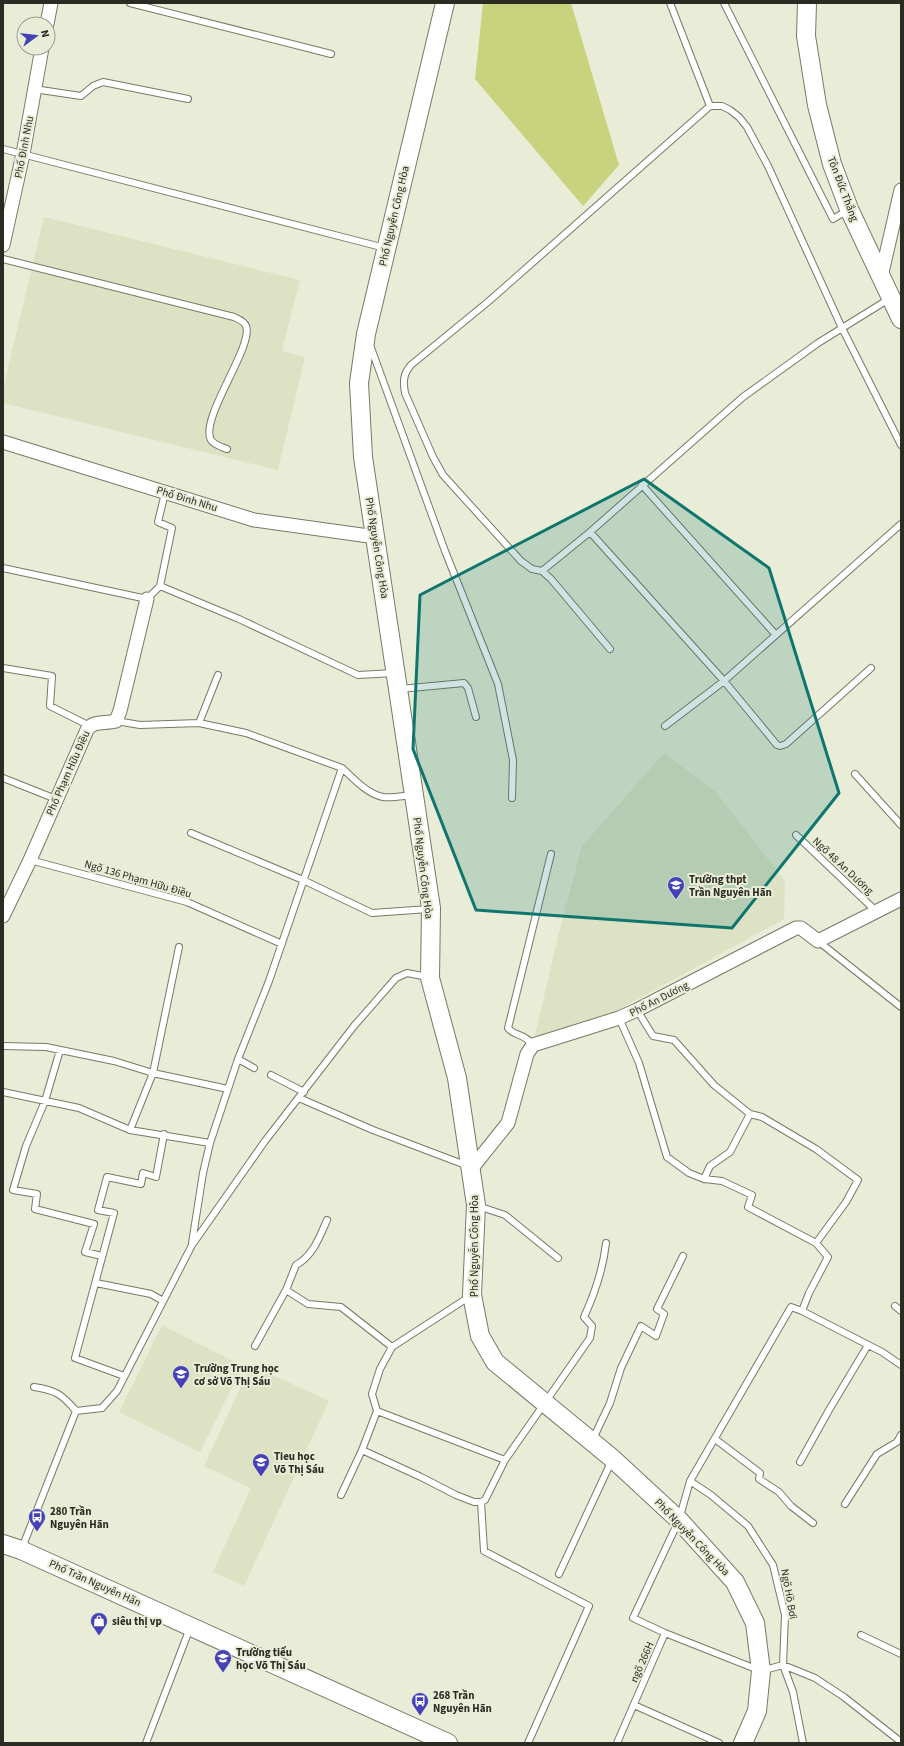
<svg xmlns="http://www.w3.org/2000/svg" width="904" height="1746" viewBox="0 0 904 1746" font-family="'Source Sans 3',sans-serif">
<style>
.built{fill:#dee2c4}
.water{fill:#c9d27d}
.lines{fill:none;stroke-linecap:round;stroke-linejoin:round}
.lane-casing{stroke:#777a66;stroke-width:8}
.street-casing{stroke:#777a66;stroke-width:15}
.secondary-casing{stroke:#777a66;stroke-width:20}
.lane{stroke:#fff;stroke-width:6}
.street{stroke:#fff;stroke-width:13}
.secondary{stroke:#fff;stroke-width:18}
.marked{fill:#0f766e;fill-opacity:0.2;stroke:#0f766e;stroke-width:3;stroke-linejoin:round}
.labels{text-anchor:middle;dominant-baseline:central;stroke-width:4;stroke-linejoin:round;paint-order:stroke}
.street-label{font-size:11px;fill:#2a2b23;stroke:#e9ecd6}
.poi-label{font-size:11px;font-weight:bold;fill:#2a2b23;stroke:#e9ecd6;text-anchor:start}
</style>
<rect width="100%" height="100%" fill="#e9ecd6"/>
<!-- built -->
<path class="built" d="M44,217L300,280L282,351L305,357L278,470L3,403V389Z
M664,753L716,792L785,881L784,919L607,1016L534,1040L558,936L582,846Z
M162,1325L243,1366L200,1452L119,1412Z
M251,1365L329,1401L244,1586L213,1572L251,1488L204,1466Z"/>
<!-- water -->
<path class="water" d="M483,3H571L619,165L583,206L475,79Z"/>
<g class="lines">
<defs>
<path id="lane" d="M130,3L331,54
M670,3L710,106H722L730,110L739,117L747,127L768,166L842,328L901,445
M724,3L833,219L848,210
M34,89L81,96L93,86L103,82L188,99
M3,149L385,248
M3,259L234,317C238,319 244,321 246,326C254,346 199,419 211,440C214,445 222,447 227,449
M370,345L445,551L498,684L513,760L512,798
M642,485L776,635
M590,532L724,681L777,745L780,746L786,744L871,668
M3,568L147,599L160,586L239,619L358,675L394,673
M542,571L590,532L743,397L818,343L889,299
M160,586L172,528L158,522L165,493
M610,649L551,579L542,571L532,569L521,561L443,475L433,457L405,393C403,382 403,374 411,365L489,301L710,106
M3,668L52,676L50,706L90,726
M400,689L464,683L468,688L476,717
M116,721L140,725L199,723L246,733L342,768
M199,723L218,675
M665,726L724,681L901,524
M855,774L901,825
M3,778L56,799
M191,833L303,880L372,913L429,909
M796,835L877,912
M30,860L187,902L282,944
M818,941L901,1007
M637,1010L653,1036L674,1040L714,1085L750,1114
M619,1018L639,1063L667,1157L689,1173L704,1179L722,1181L752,1195L748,1207L816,1243L828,1257L809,1293L802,1311
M533,1045C523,1032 515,1037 508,1028L551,854
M3,1046L46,1047L114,1061L153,1073L228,1089
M60,1050L45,1101L26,1146L13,1190L37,1194L35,1209L94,1224L85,1252L102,1256
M238,1059L254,1068
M271,1075L304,1092
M3,1092L79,1108L130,1130L210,1143
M299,1098L373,1130L468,1166
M130,1130L153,1073L179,947
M704,1179L710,1166L730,1152L750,1114L762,1117L816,1149L858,1180L846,1202L816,1243
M478,1206L505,1215L558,1258
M192,1243L203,1173L210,1143L238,1059L269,981L342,768C353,778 367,794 383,797C393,798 402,796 412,795
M96,1283L151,1294L163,1301
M286,1290L308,1304L341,1307L392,1347L469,1297
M895,1306L901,1311
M255,1346L286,1290L296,1265C313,1256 320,1236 327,1220
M124,1376L75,1358L114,1213L98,1210L107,1177L141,1184L143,1173L156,1177L164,1134
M34,1387C55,1390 62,1394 76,1411
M377,1411L505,1460
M715,1439L760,1473L759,1479L779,1492L791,1506L813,1523
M592,1441L610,1403L621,1368L641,1326L656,1336L664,1314L657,1309L683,1256
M362,1450L421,1477L456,1495L474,1502H481L485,1500L505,1460L590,1338L592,1326L584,1317C595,1293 603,1270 606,1243
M800,1462L829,1410L868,1345
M690,1481L711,1495L748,1526L773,1565L785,1615L783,1665L793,1692L803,1743
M341,1495L362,1450L377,1411L372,1394L380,1369L392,1347
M481,1502L484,1551L589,1606L528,1743
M845,1504L877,1454L897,1442L901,1435
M22,1548L76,1411L102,1408L117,1391L192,1245L265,1141L354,1026L396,978L407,973L428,977
M559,1574L612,1460
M665,1633L761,1671L783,1665L815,1678L844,1697L901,1742
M861,1635L901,1654
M634,1705L719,1743
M146,1743L190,1628
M617,1743L665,1633L633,1618L679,1520L690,1481L791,1307L802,1311L882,1352L901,1365"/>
<path id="street" d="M47,24L51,3
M3,245L23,154L42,48
M881,277L901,190
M3,442L254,520L376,537
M3,916L30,860L87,730C93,720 105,724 116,721L120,711L147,599
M472,1168L508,1123L527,1054L533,1045L619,1018L637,1010L796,928H801L818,941L901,899"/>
<path id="secondary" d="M445,3L366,334L359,383L363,457L431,908L430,978L457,1078L476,1205L472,1295L480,1336L495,1362L613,1459L679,1520L735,1582L755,1623L761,1671L757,1711L743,1743
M807,3L806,36L817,105L832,164L849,209L901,319
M3,1544L21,1550L448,1743"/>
</defs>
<!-- lane casing -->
<use href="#lane" class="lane-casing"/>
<!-- street casing -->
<use href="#street" class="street-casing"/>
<!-- secondary casing -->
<use href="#secondary" class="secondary-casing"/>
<!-- lane -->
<use href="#lane" class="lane"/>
<!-- street -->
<use href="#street" class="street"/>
<!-- secondary -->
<use href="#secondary" class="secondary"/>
</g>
<!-- marked area -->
<path class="marked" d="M644,479L769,568L839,793L732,928L476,910L413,749L420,595Z"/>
<!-- icons -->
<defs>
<symbol id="school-pin" viewBox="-11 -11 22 30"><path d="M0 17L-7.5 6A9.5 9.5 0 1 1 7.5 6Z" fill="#4541b7" stroke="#e9ecd6"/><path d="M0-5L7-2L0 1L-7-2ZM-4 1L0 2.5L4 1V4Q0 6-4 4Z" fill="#fff"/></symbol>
<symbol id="bus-pin" viewBox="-11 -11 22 30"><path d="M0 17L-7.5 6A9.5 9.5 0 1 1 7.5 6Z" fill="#4541b7" stroke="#e9ecd6"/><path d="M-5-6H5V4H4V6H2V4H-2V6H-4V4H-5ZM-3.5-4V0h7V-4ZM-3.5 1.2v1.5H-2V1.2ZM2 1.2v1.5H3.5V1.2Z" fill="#fff"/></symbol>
<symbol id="shop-pin" viewBox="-11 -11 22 30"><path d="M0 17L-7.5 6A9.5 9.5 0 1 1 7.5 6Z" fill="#4541b7" stroke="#e9ecd6"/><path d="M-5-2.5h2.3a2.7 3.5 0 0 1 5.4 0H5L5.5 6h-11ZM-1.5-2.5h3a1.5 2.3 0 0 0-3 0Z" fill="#fff"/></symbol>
</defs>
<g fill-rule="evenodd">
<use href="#school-pin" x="666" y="875" width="20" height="27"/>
<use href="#school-pin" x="171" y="1364" width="20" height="27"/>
<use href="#school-pin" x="251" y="1452" width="20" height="27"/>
<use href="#bus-pin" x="27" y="1507" width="20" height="27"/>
<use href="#shop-pin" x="89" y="1611" width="20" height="27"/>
<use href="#school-pin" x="213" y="1648" width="20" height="27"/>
<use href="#bus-pin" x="410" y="1691" width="20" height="27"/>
</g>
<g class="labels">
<!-- street labels -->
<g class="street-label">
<text transform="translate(24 147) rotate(-79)">Phố Đinh Nhu</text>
<text transform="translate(843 189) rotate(69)">Tôn Đức Thắng</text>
<text transform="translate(394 216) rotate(-77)">Phố Nguyễn Công Hòa</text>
<text transform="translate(187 499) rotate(17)">Phố Đinh Nhu</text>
<text transform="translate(377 548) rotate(81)">Phố Nguyễn Công Hòa</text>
<text transform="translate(68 773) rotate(-66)">Phố Phạm Hữu Điều</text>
<text transform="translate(843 866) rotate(43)">Ngõ 48 An Dương</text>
<text transform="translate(423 868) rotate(83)">Phố Nguyễn Công Hòa</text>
<text transform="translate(138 879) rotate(16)">Ngõ 136 Phạm Hữu Điều</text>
<text transform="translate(659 999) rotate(-27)">Phố An Dương</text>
<text transform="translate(474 1246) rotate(-90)">Phố Nguyễn Công Hòa</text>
<text transform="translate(692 1537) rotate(46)">Phố Nguyễn Công Hòa</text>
<text transform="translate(95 1583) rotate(24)">Phố Trần Nguyên Hãn</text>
<text transform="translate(789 1594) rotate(80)">Ngõ Hồ Bơi</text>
<text transform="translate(642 1662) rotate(-66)">ngõ 266H</text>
</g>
<!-- poi labels -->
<g class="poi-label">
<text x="689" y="879">Trường thpt<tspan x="689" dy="13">Trần Nguyên Hãn</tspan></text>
<text x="194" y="1368">Trường Trung học<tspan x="194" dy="13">cơ sở Võ Thị Sáu</tspan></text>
<text x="274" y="1456">Tieu học<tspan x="274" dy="13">Võ Thị Sáu</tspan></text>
<text x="50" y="1511">280 Trần<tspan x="50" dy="13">Nguyên Hãn</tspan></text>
<text x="112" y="1621">siêu thị vp</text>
<text x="236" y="1652">Trường tiểu<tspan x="236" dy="13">học Võ Thị Sáu</tspan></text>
<text x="433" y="1695">268 Trần<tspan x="433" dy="13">Nguyên Hãn</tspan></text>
</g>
</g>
<!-- border -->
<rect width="904" height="1746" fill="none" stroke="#2a2b23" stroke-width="8"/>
<!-- north arrow -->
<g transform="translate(36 36) rotate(75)"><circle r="19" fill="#e9ecd6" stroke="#9d9f8e"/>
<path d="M0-3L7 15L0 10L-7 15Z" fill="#4541b7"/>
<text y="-6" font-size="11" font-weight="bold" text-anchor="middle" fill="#2a2b23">N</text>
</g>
</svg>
